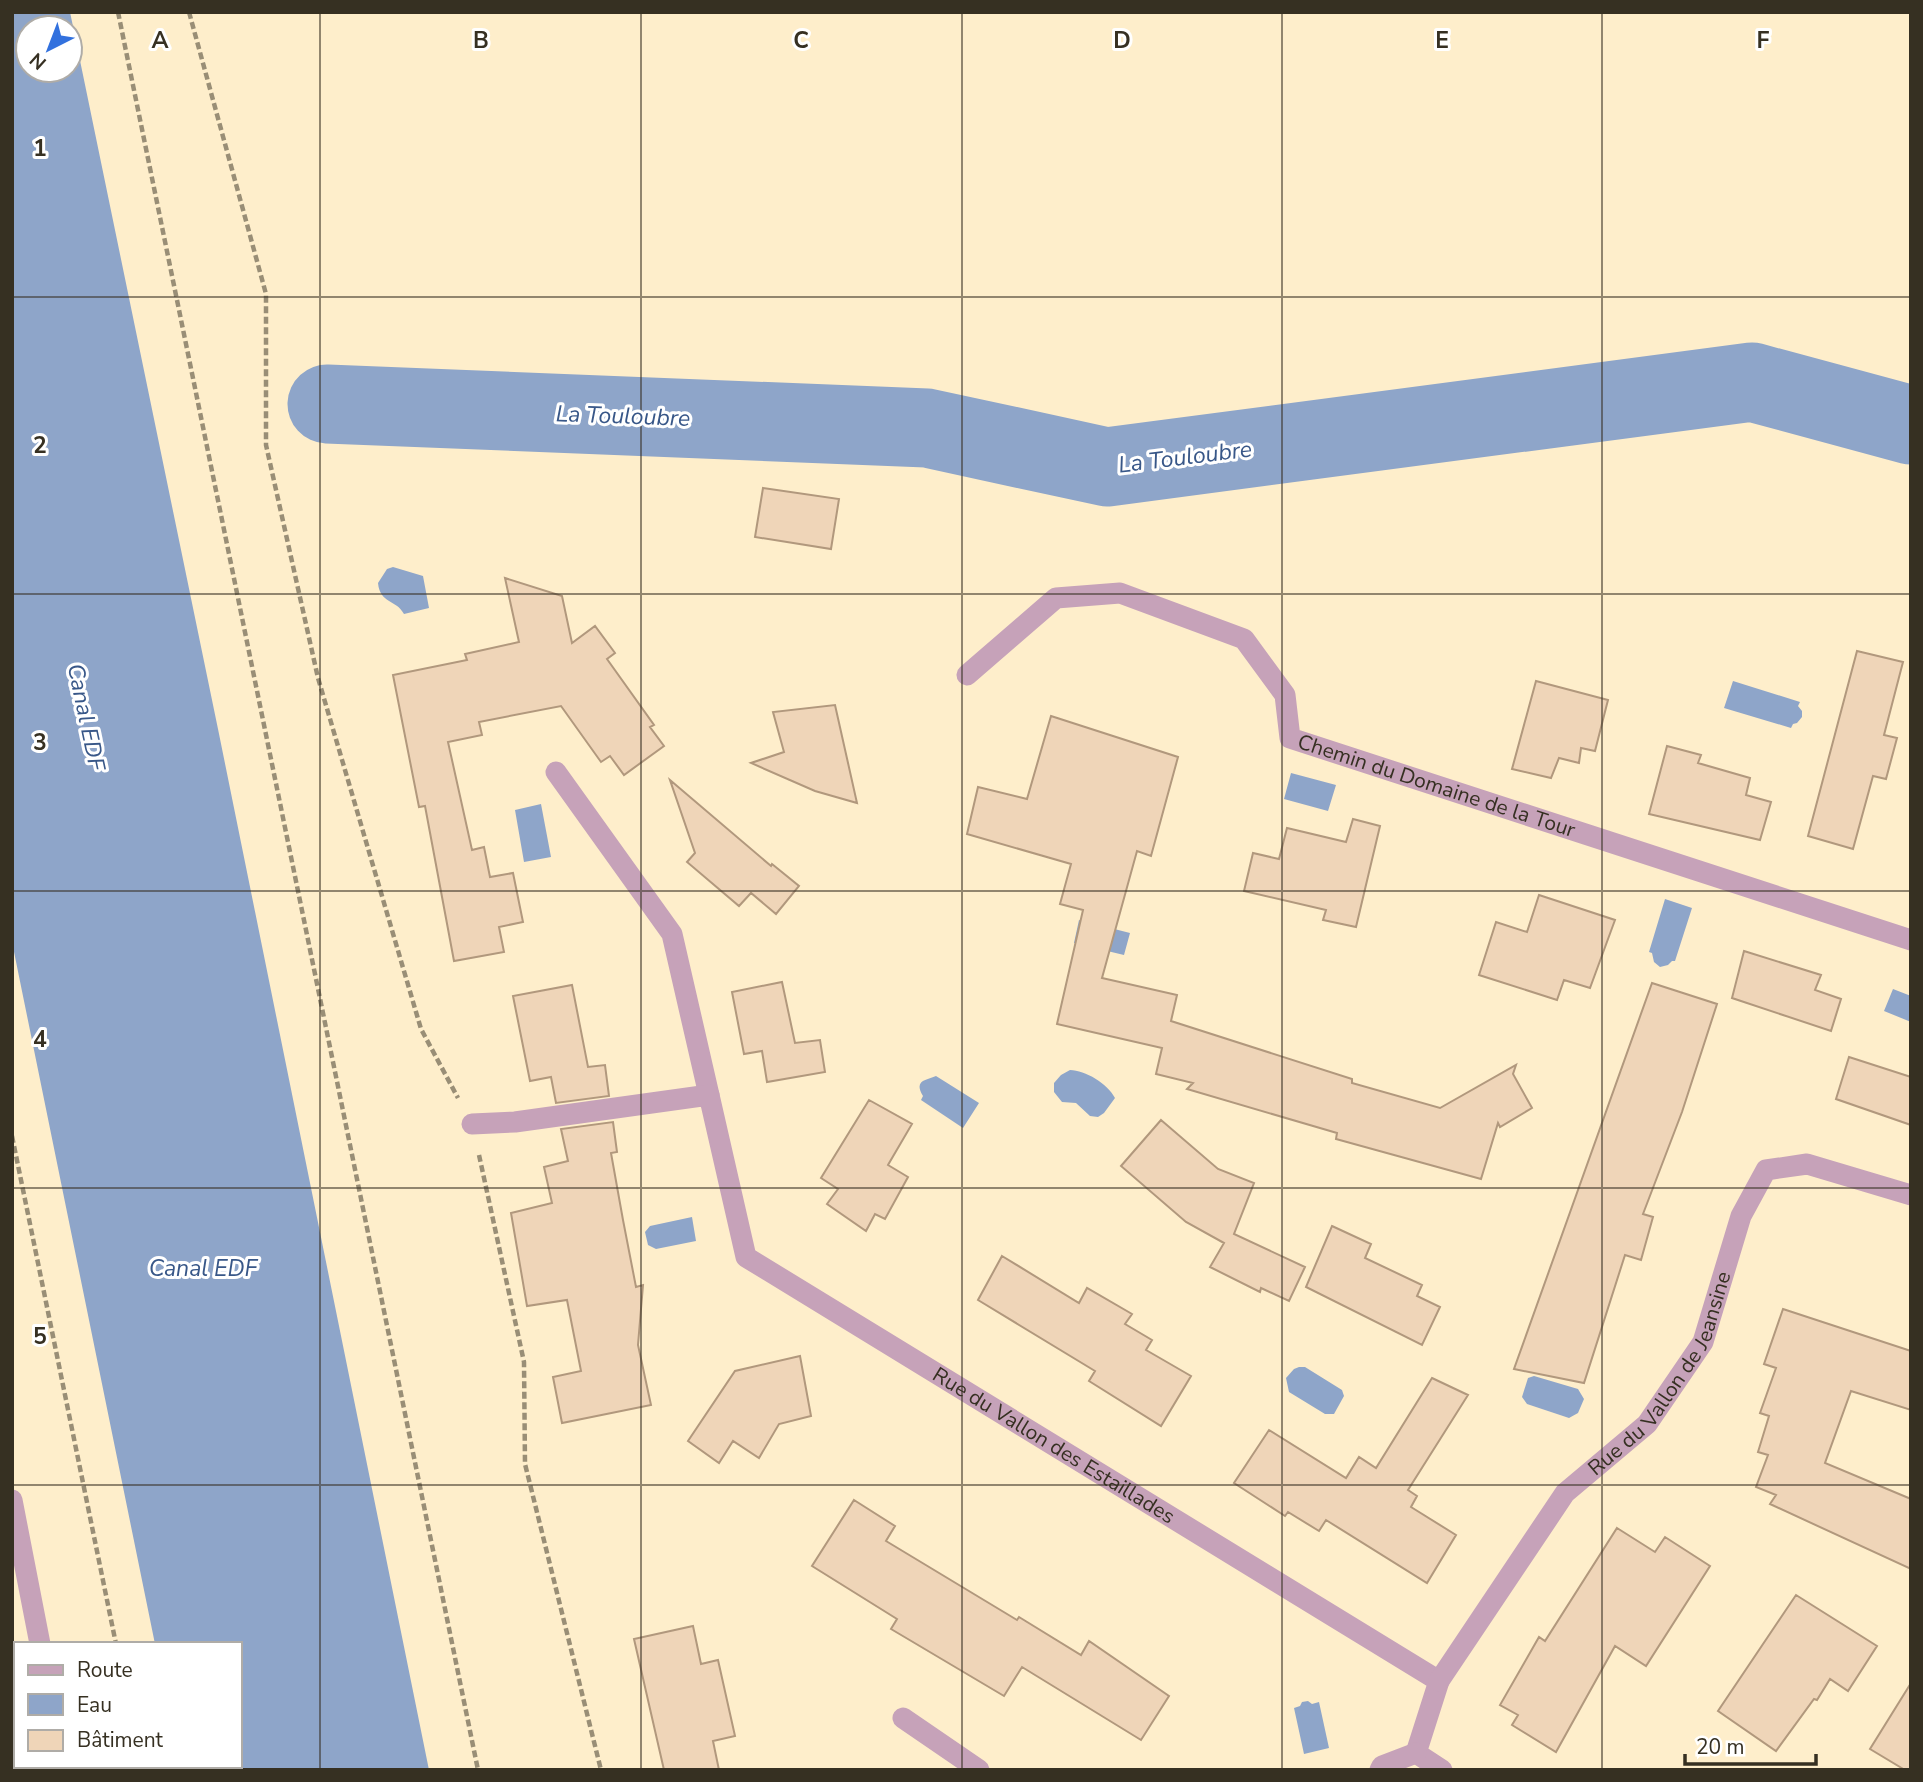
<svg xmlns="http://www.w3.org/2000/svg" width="1923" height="1782" viewBox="0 0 1923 1782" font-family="'Nunito Sans',sans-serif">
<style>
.water{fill:#8ea5c9;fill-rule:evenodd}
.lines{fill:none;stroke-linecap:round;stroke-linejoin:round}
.river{stroke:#8ea5c9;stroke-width:79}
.building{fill:#efd5b8;stroke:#b1987d;stroke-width:2}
.path{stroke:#998e76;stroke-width:4.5;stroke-dasharray:7 3.5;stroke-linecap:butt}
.minor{stroke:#c6a2b9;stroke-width:21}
.grid{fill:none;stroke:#363022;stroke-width:2;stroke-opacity:0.55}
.labels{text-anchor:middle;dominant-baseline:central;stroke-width:6;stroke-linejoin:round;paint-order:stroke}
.street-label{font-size:21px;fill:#363022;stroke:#fff}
.water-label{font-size:23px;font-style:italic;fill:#385788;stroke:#fff}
.grid-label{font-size:23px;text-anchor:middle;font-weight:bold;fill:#363022;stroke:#fff;stroke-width:6;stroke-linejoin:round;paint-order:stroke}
</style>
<rect width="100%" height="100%" fill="#feeecb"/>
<!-- water -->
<path class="water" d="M12,12H70L218,729L429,1770H181L180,1766H240V1644H155L12,942ZM28,28H70V70H28Z
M393,567L423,576L429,608L404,614C396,599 380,604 378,583L387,569Z
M1733,681L1800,702L1798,706L1802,711V717L1797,723L1793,724L1791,728L1724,708Z
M1291,773L1336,785L1328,811L1284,799Z
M541,804L551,857L524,862L515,810Z
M1665,899L1692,908L1675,961H1672L1668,965L1660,967L1654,962L1652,953L1649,952Z
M1079,920L1130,933L1124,955L1074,943Z
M1893,989L1911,996V1022L1884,1011Z
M1070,1070C1085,1070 1108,1084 1115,1098L1104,1113L1098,1117L1090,1116L1076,1103L1062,1102L1054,1092V1083L1061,1075Z
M936,1076L979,1103L963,1128L921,1100L923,1096C913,1080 927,1080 936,1076Z
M692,1217L696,1241L656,1249L648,1245L645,1232L650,1226Z
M1299,1367H1305L1342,1390L1344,1396L1334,1414H1325L1289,1392L1286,1378L1294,1369Z
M1534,1376L1578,1389L1584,1399L1578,1413L1569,1418L1527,1404L1522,1397L1528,1378Z
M1308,1701L1312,1704L1319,1702L1329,1748L1304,1754L1294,1708L1300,1706L1302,1702Z"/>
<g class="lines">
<!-- river -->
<path class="river" d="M327,404L927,428L1107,467L1752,382L1911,425"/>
</g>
<!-- building -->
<path class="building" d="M763,488L839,499L831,549L755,537Z
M505,578L562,596L572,643L595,626L615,653L607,659L654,725L650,727L664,746L624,775L610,756L601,762L561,706L479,722L482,735L448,742L472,850L484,847L490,877L513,873L523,922L499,927L504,952L454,961L425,806L419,807L393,675L467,660L465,654L519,642Z
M1857,651L1903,662L1884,735L1897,738L1886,779L1873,776L1853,849L1808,836Z
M1536,681L1608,700L1595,751L1581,748L1579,763L1559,758L1551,778L1512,769Z
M835,705L857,803L815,791L751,763L784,752L773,712Z
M1051,716L1178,757L1151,856L1137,851L1102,978L1177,995L1171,1021L1352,1079V1083L1440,1108L1516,1065L1513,1074L1532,1108L1500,1127L1498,1123L1481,1179L1336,1139L1337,1133L1187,1089L1193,1083L1156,1074L1162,1048L1057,1024L1083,910L1060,904L1071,864L967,834L978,787L1027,799Z
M1667,746L1701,755L1698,763L1750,778L1746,795L1771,802L1760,840L1649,814Z
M670,780L771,866L772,864L799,886L776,914L751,893L739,906L687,862L695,853Z
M1353,819L1380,826L1356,927L1323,920L1326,910L1244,891L1253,853L1279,859L1287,828L1346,842Z
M1539,895L1615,920L1590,988L1564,980L1557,1000L1479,975L1496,922L1527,932Z
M1744,951L1821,975L1815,990L1841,999L1831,1031L1732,998Z
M782,982L795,1043L820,1040L825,1072L767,1082L762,1051L744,1054L732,992Z
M1652,983L1717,1004L1682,1112L1643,1214L1653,1217L1641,1260L1625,1255L1584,1383L1514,1369Z
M572,985L588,1067L605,1065L609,1096L556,1103L551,1077L530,1081L513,996Z
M1849,1057L1911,1077V1125L1836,1099Z
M869,1100L912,1124L888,1165L908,1177L885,1219L875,1214L866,1231L827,1204L838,1189L821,1178Z
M1161,1120L1218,1169L1254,1183L1234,1234L1305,1267L1289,1301L1261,1288L1260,1292L1210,1267L1224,1243L1186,1222L1121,1166Z
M613,1122L617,1152L611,1153L623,1220L636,1287L643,1285L638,1345L651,1405L562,1423L553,1377L581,1371L567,1300L527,1306L511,1213L552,1203L544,1167L568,1161L561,1129Z
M1332,1226L1371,1244L1365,1258L1422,1285L1417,1296L1440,1307L1422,1345L1306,1287Z
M1002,1256L1079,1303L1087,1288L1132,1314L1125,1324L1152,1340L1146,1350L1191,1376L1161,1426L1089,1381L1095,1371L978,1300Z
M1783,1309L1911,1351V1410L1851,1391L1825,1463L1911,1499V1569L1770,1504L1776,1495L1756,1487L1768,1455L1758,1452L1769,1416L1760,1413L1776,1368L1764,1364Z
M800,1356L811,1416L779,1424L759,1458L733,1441L719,1463L688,1441L735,1371Z
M1432,1378L1468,1395L1408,1490L1417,1496L1411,1507L1456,1535L1427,1583L1326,1520L1319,1531L1288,1512L1285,1516L1234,1483L1269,1430L1346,1478L1359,1457L1376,1468Z
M854,1500L895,1526L886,1541L1017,1620L1019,1617L1081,1655L1089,1641L1169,1696L1141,1740L1022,1667L1004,1696L891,1629L897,1619L812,1566Z
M1617,1528L1655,1552L1665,1537L1710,1566L1646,1666L1615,1646L1556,1752L1512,1725L1518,1715L1500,1705L1539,1637L1545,1641Z
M1796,1595L1877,1646L1848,1691L1830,1679L1817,1700L1814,1699L1776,1751L1718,1711Z
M693,1626L701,1664L718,1660L735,1736L713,1741L719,1770H664L634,1639Z
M1911,1683V1770H1905L1870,1749Z"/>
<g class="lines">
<!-- path -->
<path class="path" d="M118,12L478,1770
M189,12L266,294V445L318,678L421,1029L458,1098
M12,1136L116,1644
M479,1155L524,1362L525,1464L601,1770
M141,1766L142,1770"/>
<!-- minor -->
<g class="minor">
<path id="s1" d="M967,675L1056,598L1120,593L1244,639L1285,695L1290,738L1911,940"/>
<path d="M556,772L672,934L709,1095"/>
<path id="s2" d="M472,1124L515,1122L709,1095L746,1257L1439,1681L1416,1753L1442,1770"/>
<path d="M12,1500L40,1644"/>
<path id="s3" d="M1439,1681L1565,1493L1647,1424L1703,1342L1741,1216L1766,1170L1807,1164L1911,1195"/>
<path d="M903,1718L979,1770"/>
<path d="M63,1766L64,1770"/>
<path d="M1380,1770L1382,1766L1416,1753"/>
</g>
</g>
<!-- grid -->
<path class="grid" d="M320,12V1770M641,12V1770M962,12V1770M1282,12V1770M1602,12V1770M12,297H1911M12,594H1911M12,891H1911M12,1188H1911M12,1485H1911"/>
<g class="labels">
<!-- street labels -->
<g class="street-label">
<text stroke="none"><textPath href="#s1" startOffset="581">Chemin du Domaine de la Tour</textPath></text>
<text stroke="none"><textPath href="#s3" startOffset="383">Rue du Vallon de Jeansine</textPath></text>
<text stroke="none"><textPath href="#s2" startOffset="766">Rue du Vallon des Estaillades</textPath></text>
</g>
<!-- water labels -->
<g class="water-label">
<text transform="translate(623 416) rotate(2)">La Touloubre</text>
<text transform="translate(1185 457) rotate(-7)">La Touloubre</text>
<text transform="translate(86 717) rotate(78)">Canal EDF</text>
<text x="203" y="1268">Canal EDF</text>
</g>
</g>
<g class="grid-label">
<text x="160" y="48">A</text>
<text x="481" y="48">B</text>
<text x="801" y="48">C</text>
<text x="1122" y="48">D</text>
<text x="1442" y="48">E</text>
<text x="1763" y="48">F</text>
<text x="40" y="156">1</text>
<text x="40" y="453">2</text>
<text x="40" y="750">3</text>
<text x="40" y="1047">4</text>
<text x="40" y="1344">5</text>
</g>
<!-- border -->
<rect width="1923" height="1782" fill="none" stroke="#363022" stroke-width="28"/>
<!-- legend -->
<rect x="14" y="1642" width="228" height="126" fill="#ffffff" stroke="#afaca7" stroke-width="2"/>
<rect x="28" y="1665" width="35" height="10" fill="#c6a2b9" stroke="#afaca7" stroke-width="2"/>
<text x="77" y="1677" font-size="21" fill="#363022">Route</text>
<rect x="28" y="1694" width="35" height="21" fill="#8ea5c9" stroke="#afaca7" stroke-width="2"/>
<text x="77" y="1712" font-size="21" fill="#363022">Eau</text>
<rect x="28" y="1730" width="35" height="21" fill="#efd5b8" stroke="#afaca7" stroke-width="2"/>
<text x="77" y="1747" font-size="21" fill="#363022">Bâtiment</text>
<!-- north arrow -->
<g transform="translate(49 49) rotate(222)"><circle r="33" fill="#ffffff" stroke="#afaca7" stroke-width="2"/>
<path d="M0-5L12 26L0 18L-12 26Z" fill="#3271de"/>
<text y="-10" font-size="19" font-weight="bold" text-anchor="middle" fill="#363022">N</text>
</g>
<!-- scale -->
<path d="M1685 1754v10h131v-10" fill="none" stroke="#363022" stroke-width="3.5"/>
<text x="1696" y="1754" font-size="21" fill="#363022" stroke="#ffffff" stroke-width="5" paint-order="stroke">20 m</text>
</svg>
